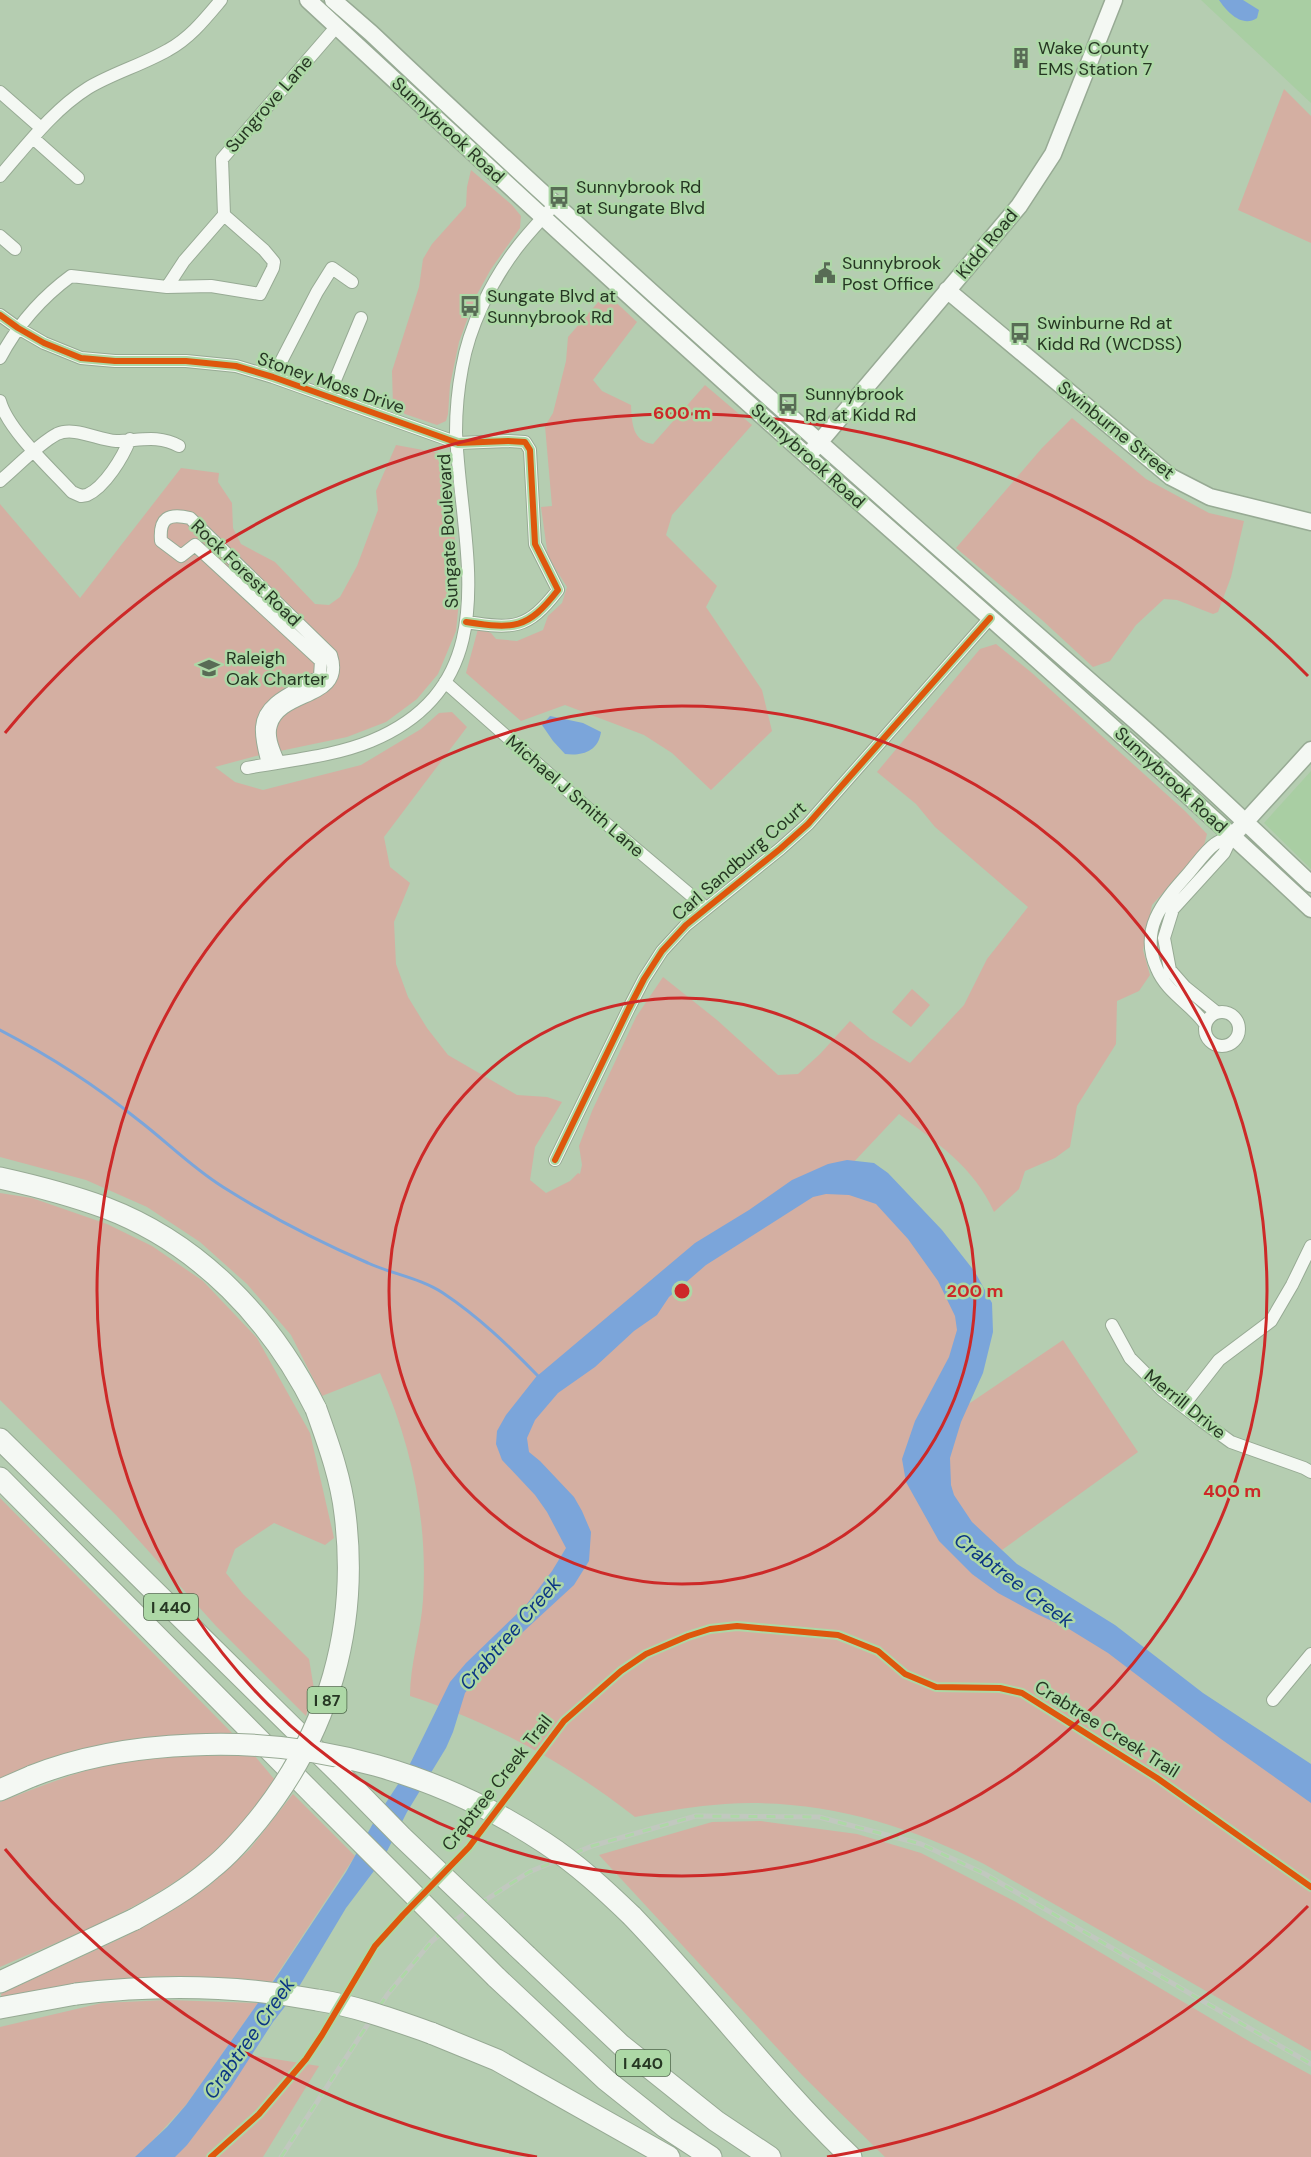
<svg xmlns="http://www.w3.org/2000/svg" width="1311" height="2157" viewBox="0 0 1311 2157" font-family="'DM Sans',sans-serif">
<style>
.built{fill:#a9cea3}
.green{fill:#d4afa2}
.water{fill:#7ba5da}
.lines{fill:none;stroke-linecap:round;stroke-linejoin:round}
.stream{stroke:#7ba5da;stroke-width:3}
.street-casing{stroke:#97aa94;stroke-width:14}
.secondary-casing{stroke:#97aa94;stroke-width:19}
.highway-casing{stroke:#97aa94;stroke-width:23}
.street{stroke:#f4f8f3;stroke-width:12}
.secondary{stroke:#f4f8f3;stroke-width:16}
.highway{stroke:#f4f8f3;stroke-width:21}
.rail-casing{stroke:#c1c8bf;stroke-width:5}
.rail{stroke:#add8a6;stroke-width:3;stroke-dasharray:9;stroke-linecap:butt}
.highway-bridge-casing{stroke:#97aa94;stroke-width:23;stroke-linecap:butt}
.highway-bridge{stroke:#f4f8f3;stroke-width:21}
.cycleway-casing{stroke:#add8a6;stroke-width:10}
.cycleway{stroke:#de570d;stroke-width:6}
.ring{fill:none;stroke:#cd2928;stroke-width:3}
.labels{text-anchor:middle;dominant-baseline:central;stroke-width:5;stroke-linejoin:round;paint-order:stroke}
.shield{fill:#add8a6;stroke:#4e674a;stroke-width:1.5}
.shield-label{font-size:16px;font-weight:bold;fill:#263723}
.poi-label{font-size:18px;fill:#263723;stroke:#add8a6;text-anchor:start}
.street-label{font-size:18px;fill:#263723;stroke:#add8a6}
.water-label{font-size:20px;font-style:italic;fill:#0b3684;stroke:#add8a6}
.centre{fill:#cd2928;stroke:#add8a6;stroke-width:3}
.ring-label{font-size:18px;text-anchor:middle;font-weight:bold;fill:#cd2928;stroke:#add8a6;stroke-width:5;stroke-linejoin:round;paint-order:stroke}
</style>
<rect width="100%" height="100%" fill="#b5cdb1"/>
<!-- built -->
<path class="built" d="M1201,0H1311V103Z
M1311,771V869L1264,823Z"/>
<!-- green -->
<path class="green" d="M1284,89L1311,116V243L1238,210Z
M471,170L512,205L521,216L520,228L491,269L475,298L459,342L450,385L448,414L446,421L437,425L405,414L393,406L392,371L419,287L423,259L432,244L466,206L467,187Z
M606,293L637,322L593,380L602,391L631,405C632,423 632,441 653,444L705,385L752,425L672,515L666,535L717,586L706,607L762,690L772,731L711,790L672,753L644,735L565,705L521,721L466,673L478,629L491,633L496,639L517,641L543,630L548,616L562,603L567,587L548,557L541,507L552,506L545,426L553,413L566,361L568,337Z
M1072,418L1146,479L1209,513L1244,521L1231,577L1218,612L1213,614L1177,600L1164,599L1136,625L1110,661L1093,667L1042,620L956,548L1042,448Z
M396,445L439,453L450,466L459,601L456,631L438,674L417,699L386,722L347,737L256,756L215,767L235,782L263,790L361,765L421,729L439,713L452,712L467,727L384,837L390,867L410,883L394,922L396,964L408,997L427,1028L448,1055L517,1095L547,1097L562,1102L535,1147L530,1180L546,1193L570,1181L578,1173L580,1174L582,1165L579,1146L592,1111L636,1017L663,977L717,1020L778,1075L798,1074L820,1054L850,1021L870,1038L910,1063L964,1005L987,959L1028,907L935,827L916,804L877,772L980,649L996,644L1032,673L1185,811L1207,834L1203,849L1152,905L1143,950L1150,975L1139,991L1117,1001L1116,1044L1077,1106L1070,1147L1055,1158L1025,1171L1019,1189L994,1212C974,1167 937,1143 899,1114L850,1166L977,1285L942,1422L1063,1340L1138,1452L988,1560L1311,1786V2051L984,1864C904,1823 816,1798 725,1804C695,1806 665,1811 635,1817C566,1763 493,1723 410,1696C410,1664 421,1632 423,1600C428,1521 412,1446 380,1373L322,1396L291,1335L247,1284L200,1242L147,1207L86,1180L0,1157V504L80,598L181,468L219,473L218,482L232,503L233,528L241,544L275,562L315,604L329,605L340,597L357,566L378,510L376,491Z
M912,989L930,1005L911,1027L892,1012Z
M0,1193L32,1198L107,1224L152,1246L203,1281L257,1338L310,1433L334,1538L325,1545L274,1523L235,1549L226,1573L243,1594L309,1659L314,1689L306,1716L216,1626L116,1515L0,1400Z
M0,1498L233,1734L133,1740L0,1779Z
M254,1755L275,1780C256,1805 237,1832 213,1853C152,1906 73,1935 0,1967V1802C37,1788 74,1772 113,1764C159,1755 207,1756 254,1755Z
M293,1794L355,1856L272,1982C226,1979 180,1974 134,1978C89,1982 46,1991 2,2000L1,1994L122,1938L175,1909L209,1886L249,1850Z
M761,1821L857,1834L921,1853L1016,1902L1252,2043L1311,2075V2157H885L802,2075L599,1855L712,1822Z
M168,2000L258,2003L186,2105L141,2153L135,2157H0V2027L102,2003Z
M243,2054L319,2066L263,2157H153Z"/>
<!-- water -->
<path class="water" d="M1219,0H1243L1259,10L1257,18C1242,28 1227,12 1219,0Z
M550,716L583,723L601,732C598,752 582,756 565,754L553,741L542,725Z
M847,1160L874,1163L888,1173L942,1230L975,1272L992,1303L993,1332L983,1373L961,1422L950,1458L951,1485L954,1495L972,1522L1017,1564L1115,1625L1203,1693L1311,1764V1803L1221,1739L1108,1653L1069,1629L1037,1614L998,1593L972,1574L939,1541L906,1482L902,1459L915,1421L949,1357L957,1330L955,1316L938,1281L908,1239L876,1204L849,1195L826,1194L813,1197L706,1265L669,1297L657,1315L634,1331L595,1367L558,1393L535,1420L527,1438L529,1452L540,1461L574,1497L582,1511L591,1532L589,1561L574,1585L487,1665L465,1693L453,1732L446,1748L407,1812L383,1859L346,1908L294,1995L273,2022L231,2087L187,2145L175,2157H135L167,2127L186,2105L277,1976L346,1872L376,1818L406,1772L450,1682L466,1663L527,1604L552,1571L566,1548L547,1512L535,1495L502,1460L496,1444L497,1431L506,1415L536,1377L695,1243L749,1210L792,1180L828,1164Z"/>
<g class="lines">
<!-- stream -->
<path class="stream" d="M0,1030C48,1055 95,1085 137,1119C166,1141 191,1167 223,1187C269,1216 317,1241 368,1263C392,1274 420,1278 443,1293C479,1317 509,1346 539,1377"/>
<defs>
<path id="street" d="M0,92L41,128
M33,138L78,178
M0,176C27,145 53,110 88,88C113,73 142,65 168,50C190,38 205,19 221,0
M0,236L15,249
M167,287L211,286L260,294L273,268L274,262L264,250L224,215
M0,315L18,328L44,343L81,358L115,361H186L236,366L273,377L458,443L508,441L525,442L530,450L535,544L558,590C527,630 514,629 466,622
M0,358C17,326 41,298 71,276L167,287L184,261L224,215L222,159L337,26
M273,377L317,292L332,268L352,282
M328,397L361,318
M0,401C8,430 51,469 72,492L81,496L87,495C105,487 123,457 130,439
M0,481C17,467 38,444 57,434C74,426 98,440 116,441C138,441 158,434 179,446
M445,682L584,805L706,908
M268,764C265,752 261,739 262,727C264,699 301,690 320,676L321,661L195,545L181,556L161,541C159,518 168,513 190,518L331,655C346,701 281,690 271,725C267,737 274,751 278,761
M247,768C288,760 332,757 371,741C511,683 460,546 456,432C456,411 458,389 462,368C469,327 491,282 516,249C528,233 542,219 555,204
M1205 1029a17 17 0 1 1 34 0a17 17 0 1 1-34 0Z
M1216,1012L1185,987L1170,970L1164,938L1173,909L1224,853L1232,836
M1205,1024C1191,1004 1167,993 1157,969C1139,930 1162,903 1187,875C1196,865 1205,851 1215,844C1220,840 1227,838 1232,836
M555,1160L629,1008L644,979L662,951L686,925L780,849L808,824L990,618
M1112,1325L1130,1358L1162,1390L1202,1421L1231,1442L1304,1468L1311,1472
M1183,1406L1219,1360L1271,1321L1292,1285L1311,1246
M1273,1700L1311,1654"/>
<path id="secondary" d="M308,0C498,176 687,351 882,522C1026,649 1170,777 1311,909
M333,0L371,33C616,265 870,488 1124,711C1188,766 1249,826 1311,884
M947,290L1171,477L1210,497L1311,522
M812,451L1019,206L1053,154L1114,0
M1237,831L1311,750"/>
<path id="highway" d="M0,1178C36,1186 71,1195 106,1208C200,1244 272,1320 316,1409
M0,1439L341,1775
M0,1478L319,1800
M0,1790L32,1776
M632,1916C707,1994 773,2082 851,2157
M527,1956L621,2045L716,2121L770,2157
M496,1977L606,2080L665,2127L711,2157
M0,1982L135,1919
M0,2008L76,1994
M431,2033L497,2060L669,2157"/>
</defs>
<!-- street casing -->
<use href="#street" class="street-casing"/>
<!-- secondary casing -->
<use href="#secondary" class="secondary-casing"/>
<!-- highway casing -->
<use href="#highway" class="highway-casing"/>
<!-- street -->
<use href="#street" class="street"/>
<!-- secondary -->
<use href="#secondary" class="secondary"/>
<!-- highway -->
<use href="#highway" class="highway"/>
<defs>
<path id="rail" d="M281,2157L387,1995L431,1942L461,1916L529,1872L592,1846L696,1816L819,1817L921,1844L985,1874L1311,2064"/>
</defs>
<!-- rail casing -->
<use href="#rail" class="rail-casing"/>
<!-- rail -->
<use href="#rail" class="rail"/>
<defs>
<path id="highway-bridge" d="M341,1775L402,1837L527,1956
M32,1776C83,1756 139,1747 192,1745C319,1739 439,1773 545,1843C577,1864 605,1890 632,1916
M319,1800L496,1977
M135,1919C162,1904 188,1889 211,1869C229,1855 244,1837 258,1820C329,1732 359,1626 345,1514C341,1478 328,1443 316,1409
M76,1994C157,1984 237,1985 317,2000C356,2006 394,2020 431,2033"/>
</defs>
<!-- highway-bridge casing -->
<use href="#highway-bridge" class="highway-bridge-casing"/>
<!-- highway-bridge -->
<use href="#highway-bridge" class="highway-bridge"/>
<defs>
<path id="cycleway" d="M0,315L18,328L44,343L81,358L115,361H186L236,366L273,377L458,443L508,441L525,442L530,450L535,544L558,590C527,630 514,629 466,622
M555,1160L629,1008L644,979L662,951L686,925L780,849L808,824L990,618
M211,2157L259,2114L306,2059L322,2035L375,1946L403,1915L469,1847L564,1721L621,1671L646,1654L688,1636L710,1629L737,1626L838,1635L878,1651L905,1674L936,1687L1000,1688L1022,1693L1157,1778L1311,1887"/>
</defs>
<!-- cycleway casing -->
<use href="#cycleway" class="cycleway-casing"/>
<!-- cycleway -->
<use href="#cycleway" class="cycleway"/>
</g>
<!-- distance rings -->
<g class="ring">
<circle cx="682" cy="1291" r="293"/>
<circle cx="682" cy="1291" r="585"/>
<path d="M1308 1906A878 878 0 0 1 827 2157M537 2157A878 878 0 0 1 5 1849M5 733A878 878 0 0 1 1308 676"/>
</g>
<!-- icons -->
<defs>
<symbol id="building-bare" viewBox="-9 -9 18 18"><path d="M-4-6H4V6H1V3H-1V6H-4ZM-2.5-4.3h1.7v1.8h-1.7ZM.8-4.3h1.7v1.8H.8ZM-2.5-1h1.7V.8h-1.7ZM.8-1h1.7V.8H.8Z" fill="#586c55" stroke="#add8a6" stroke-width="2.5" paint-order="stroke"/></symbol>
<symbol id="bus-bare" viewBox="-9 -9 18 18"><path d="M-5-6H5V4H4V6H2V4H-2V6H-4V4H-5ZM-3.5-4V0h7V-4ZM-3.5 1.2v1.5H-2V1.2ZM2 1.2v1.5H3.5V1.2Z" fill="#586c55" stroke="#add8a6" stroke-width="2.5" paint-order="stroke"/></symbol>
<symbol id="civic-bare" viewBox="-9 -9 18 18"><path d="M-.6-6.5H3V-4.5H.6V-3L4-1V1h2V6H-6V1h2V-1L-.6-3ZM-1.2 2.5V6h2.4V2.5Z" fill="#586c55" stroke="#add8a6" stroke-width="2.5" paint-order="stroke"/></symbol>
<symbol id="school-bare" viewBox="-9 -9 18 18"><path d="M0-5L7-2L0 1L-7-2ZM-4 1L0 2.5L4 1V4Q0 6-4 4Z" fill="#586c55" stroke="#add8a6" stroke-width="2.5" paint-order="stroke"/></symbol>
</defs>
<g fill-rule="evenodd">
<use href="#building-bare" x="1006" y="43" width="30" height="30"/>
<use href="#bus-bare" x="544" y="182" width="30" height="30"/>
<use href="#civic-bare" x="810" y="258" width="30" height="30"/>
<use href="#bus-bare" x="455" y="291" width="30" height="30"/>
<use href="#bus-bare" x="1005" y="318" width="30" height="30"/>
<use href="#bus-bare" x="773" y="389" width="30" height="30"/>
<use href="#school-bare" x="194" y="653" width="30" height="30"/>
</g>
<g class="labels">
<!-- shield labels -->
<g class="shield">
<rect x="144" y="1594" width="54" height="26" rx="4.5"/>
<rect x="307.5" y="1687" width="39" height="26" rx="4.5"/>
<rect x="616" y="2050" width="54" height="26" rx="4.5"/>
</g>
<g class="shield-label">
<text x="171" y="1607">I 440</text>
<text x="327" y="1700">I 87</text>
<text x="643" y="2063">I 440</text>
</g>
<!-- poi labels -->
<g class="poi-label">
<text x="1038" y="48">Wake County<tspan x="1038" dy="21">EMS Station 7</tspan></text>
<text x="576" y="187">Sunnybrook Rd<tspan x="576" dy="21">at Sungate Blvd</tspan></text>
<text x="842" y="263">Sunnybrook<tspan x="842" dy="21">Post Office</tspan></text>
<text x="487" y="296">Sungate Blvd at<tspan x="487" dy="21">Sunnybrook Rd</tspan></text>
<text x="1037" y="323">Swinburne Rd at<tspan x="1037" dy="21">Kidd Rd (WCDSS)</tspan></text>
<text x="805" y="394">Sunnybrook<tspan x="805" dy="21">Rd at Kidd Rd</tspan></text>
<text x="226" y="658">Raleigh<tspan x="226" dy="21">Oak Charter</tspan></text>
</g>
<!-- street labels -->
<g class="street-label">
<text transform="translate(269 104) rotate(-49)">Sungrove Lane</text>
<text transform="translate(448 130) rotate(43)">Sunnybrook Road</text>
<text transform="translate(987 244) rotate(-50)">Kidd Road</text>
<text transform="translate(331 383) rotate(19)">Stoney Moss Drive</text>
<text transform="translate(1116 430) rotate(39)">Swinburne Street</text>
<text transform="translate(808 456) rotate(42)">Sunnybrook Road</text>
<text transform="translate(448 531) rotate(-93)">Sungate Boulevard</text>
<text transform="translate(246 573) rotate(44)">Rock Forest Road</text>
<text transform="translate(1171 780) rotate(43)">Sunnybrook Road</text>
<text transform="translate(575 796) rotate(41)">Michael J Smith Lane</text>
<text transform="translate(739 861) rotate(-41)">Carl Sandburg Court</text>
<text transform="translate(1185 1404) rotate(39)">Merrill Drive</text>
<text transform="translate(1107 1729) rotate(32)">Crabtree Creek Trail</text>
<text transform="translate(497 1783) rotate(-52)">Crabtree Creek Trail</text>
</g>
<!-- water labels -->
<g class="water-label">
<text transform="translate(1014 1580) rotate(37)">Crabtree Creek</text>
<text transform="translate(510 1633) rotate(-49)">Crabtree Creek</text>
<text transform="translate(249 2038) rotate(-55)">Crabtree Creek</text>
</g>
</g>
<circle cx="682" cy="1291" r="9" class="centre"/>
<g class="ring-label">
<text x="682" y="419">600 m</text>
<text x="975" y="1297">200 m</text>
<text x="1232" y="1497">400 m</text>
</g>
</svg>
